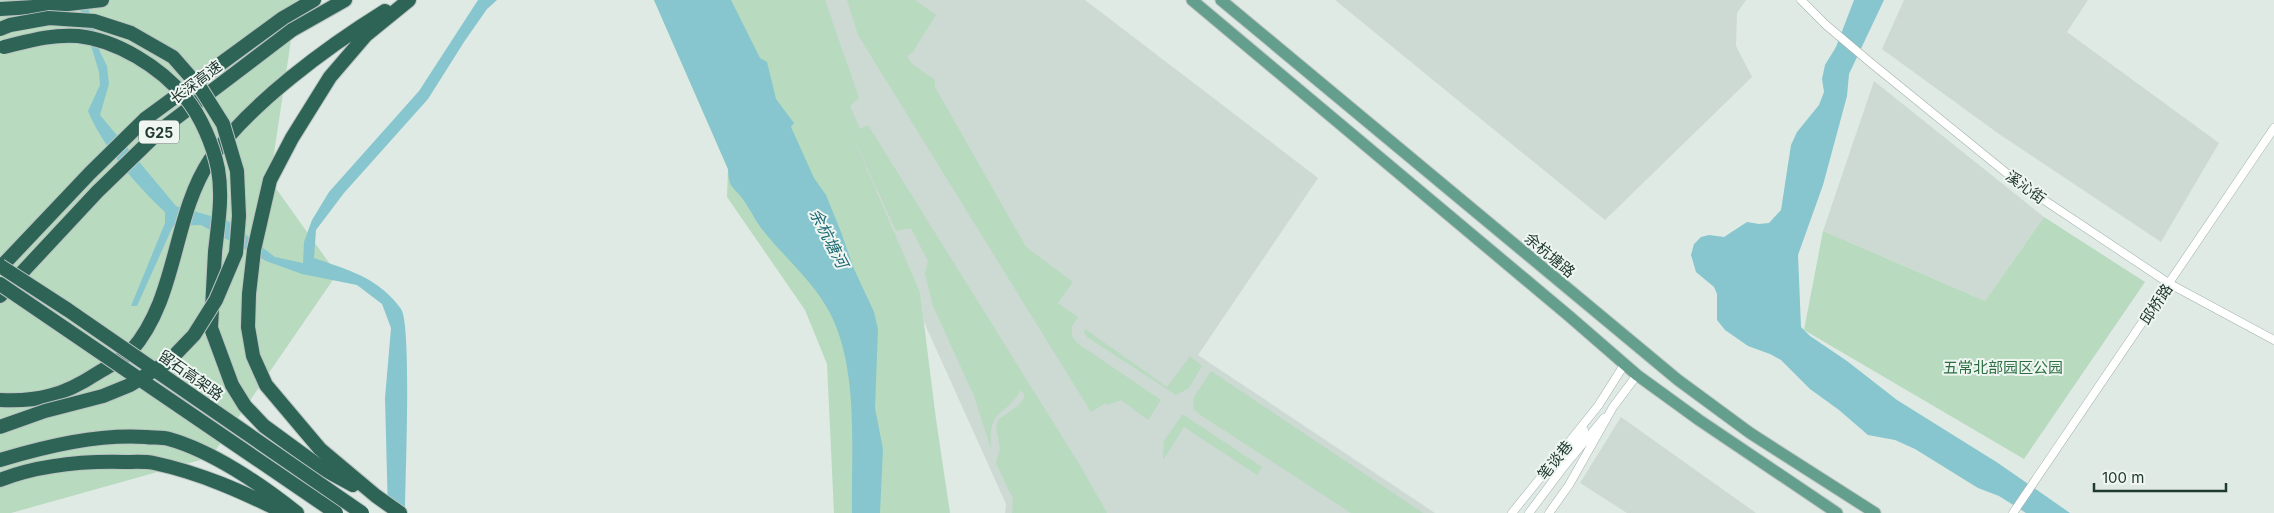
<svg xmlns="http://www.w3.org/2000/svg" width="2274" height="513" viewBox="0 0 2274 513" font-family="Inter,'Noto Sans SC',sans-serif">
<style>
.built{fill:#cdd9d3}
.green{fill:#b8dabf}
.water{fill:#87c6ce}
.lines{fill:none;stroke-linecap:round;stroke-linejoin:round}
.street-casing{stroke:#a2b1ab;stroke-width:9}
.primary-casing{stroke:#bcc4c1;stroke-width:13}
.highway-casing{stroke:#bcc4c1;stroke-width:16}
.street{stroke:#fff;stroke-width:8}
.primary{stroke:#649e8c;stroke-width:11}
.highway{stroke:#2d6456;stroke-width:14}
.highway-bridge-casing{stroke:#bcc4c1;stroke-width:16;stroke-linecap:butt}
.highway-bridge{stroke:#2d6456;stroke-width:14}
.labels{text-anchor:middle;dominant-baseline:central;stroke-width:4;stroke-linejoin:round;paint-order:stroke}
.shield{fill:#eff6f2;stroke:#5e726b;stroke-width:1}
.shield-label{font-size:14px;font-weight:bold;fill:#203931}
.street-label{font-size:15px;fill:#203931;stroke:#eff6f2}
.park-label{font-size:15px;fill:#2c6e42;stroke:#eff6f2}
.water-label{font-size:16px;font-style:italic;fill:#1d6872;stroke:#eff6f2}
</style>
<rect width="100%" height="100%" fill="#dfeae4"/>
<!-- built -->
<path class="built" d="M780,0H1085L1318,178L1198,355L1435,513H1005L1006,504L924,322L920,292L821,68Z
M1335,0H1746L1737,13L1736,46L1752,77L1605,220Z
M1904,0H2088L2067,32L2219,143L2161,242L1999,134L1882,49Z
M1874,81L2044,217L1985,301L1823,231Z
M1621,417L1756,513H1627L1580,483Z"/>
<!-- green -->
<path class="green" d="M0,0H297L270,180L337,274L211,457L11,513H0Z
M654,0H825L859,98L850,106L860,129L868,125L1081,467L1107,513H1012L1013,499L996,463L1000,449L996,426L999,419L1019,405L1025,396L1021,390C1003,420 988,406 991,449L974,396L933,306L925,274L928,261L911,228L896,231L849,128L920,292L936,419L950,513H834L827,364L805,310L727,197L728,169Z
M847,0H915L936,15L912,53L907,56L912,64L935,80V87L1026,247L1073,282L1058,303L1078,317L1072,326V336L1077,343L1161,400L1148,420L1121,400L1108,405L1106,403L1091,412L858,35Z
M2044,217L2145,282L2024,459L1804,330L1823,231L1985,301Z
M1085,329L1167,387L1190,356L1202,366L1189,388L1176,395L1087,337L1084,332Z
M1211,371L1423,513H1351L1199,414L1193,408L1194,397Z
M1182,415H1184L1262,467L1257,475L1184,427L1163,460L1164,441Z"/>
<!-- water -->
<path class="water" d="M478,0H497L487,9L464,42L428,99L344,193L316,230L314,258C348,270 378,277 401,309C412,324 405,483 405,513H388L385,398L391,328L382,304L357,285L302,274L266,261L201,225L173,226L137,306H131L165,223V212C138,187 102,146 88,111L100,85L99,72L80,9L88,7L100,52L107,66L109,84L100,115L176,206L228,221L275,257L303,263L304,242L312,220L329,192L419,91Z
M654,0H731L760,58L767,62L776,99L794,123L791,127L814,178L826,195L841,232L854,269L874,312L878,329L875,408L883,449L880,513H852C851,450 859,372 831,315C815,283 787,260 765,233C756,222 750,209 742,198C731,184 729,188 728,169Z
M1854,0H1884L1849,74L1847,96L1823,185L1798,255L1801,327L1810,336L1847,361L1897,400L1998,463L2070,513H2026L1999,496L1978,488L1915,449L1895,440L1868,435L1839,410L1810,389L1781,360L1770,354L1748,346L1725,330L1717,320V294L1714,287L1696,272L1691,255L1694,244L1701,237L1709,235L1724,237L1747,222L1759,224L1769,223L1781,210L1791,145L1797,132L1819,105L1824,92L1822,79L1825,65L1836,47Z"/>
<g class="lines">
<defs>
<path id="street" d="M1801,0L1826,25L1871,63L2020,184L2170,284L2274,340
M1584,430L1562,469L1604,418
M1512,513L1598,406L1624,365
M1529,513L1562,469
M1549,513L1569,485L1613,407L1637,375
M2013,513L2274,128"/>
<path id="primary" d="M1192,0L1569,316L1637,375L1699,420L1837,513
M1221,0L1678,380L1750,433L1875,513"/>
<path id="highway" d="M0,9L51,6L102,0
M215,252L211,328L232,385L245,406L264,426L320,467L353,485
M0,268L90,173L145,119L283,18L314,0
M0,296L97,192L163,128L292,30L345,0
M0,400C38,402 64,395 96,374C107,367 122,360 131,351C178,298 172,217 210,160C249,104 327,47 385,11
M0,460C47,446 97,434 146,437C153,438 162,437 169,439C212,451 262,485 297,513
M0,480C39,465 82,461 124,462C133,462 144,461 154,463C201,473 243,492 285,513
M400,513L376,496L320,449L266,385L253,356L248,327L249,294L254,250L270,180L292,138L330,77L366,35L409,0"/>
</defs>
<!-- street casing -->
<use href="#street" class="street-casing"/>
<!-- primary casing -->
<use href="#primary" class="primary-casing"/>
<!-- highway casing -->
<use href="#highway" class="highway-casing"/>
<!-- street -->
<use href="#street" class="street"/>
<!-- primary -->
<use href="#primary" class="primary"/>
<!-- highway -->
<use href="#highway" class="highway"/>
<defs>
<path id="highway-bridge" d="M0,29L10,25L49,18L94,21L131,33L173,57L201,89L223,124L237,171L239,216L236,253L216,300L194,335L169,361L130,385L103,396L45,411L0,427
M4,47C29,41 52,34 78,36C117,40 160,67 185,97C201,116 213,145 218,169C223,197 218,224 215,252
M0,266L68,310L362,513
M0,284L336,513"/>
</defs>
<!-- highway-bridge casing -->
<use href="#highway-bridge" class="highway-bridge-casing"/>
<!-- highway-bridge -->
<use href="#highway-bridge" class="highway-bridge"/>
</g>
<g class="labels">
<!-- shield labels -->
<rect class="shield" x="139" y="120.5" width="40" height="23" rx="4"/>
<g class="shield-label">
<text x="159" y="132">G25</text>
</g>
<!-- street labels -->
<g class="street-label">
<text transform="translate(196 82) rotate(-37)">长深高速</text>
<text transform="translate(2026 187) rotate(36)">溪沁街</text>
<text transform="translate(1550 255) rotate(40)">余杭塘路</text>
<text transform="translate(2156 304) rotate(-56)">邱桥路</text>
<text transform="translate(191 375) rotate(35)">留石高架路</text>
<text transform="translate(1555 460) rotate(-51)">笔谈巷</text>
</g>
<!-- park labels -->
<g class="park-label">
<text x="2003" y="367">五常北部园区公园</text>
</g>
<!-- water labels -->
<g class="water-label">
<text transform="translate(829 238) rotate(63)">余杭塘河</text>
</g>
</g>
<!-- scale -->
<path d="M2094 483v8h132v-8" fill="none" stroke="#203931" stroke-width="2.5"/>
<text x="2102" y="483" font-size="15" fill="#203931" stroke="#eff6f2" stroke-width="4" paint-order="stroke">100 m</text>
</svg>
